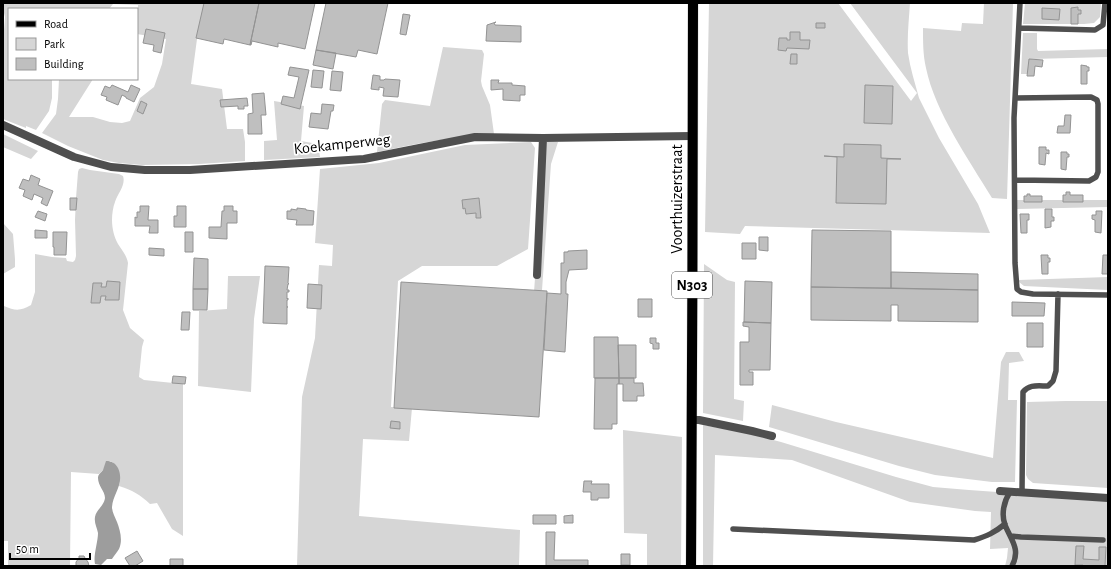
<svg xmlns="http://www.w3.org/2000/svg" width="1111" height="569" viewBox="0 0 1111 569" font-family="'Alegreya Sans',sans-serif">
<style>
.green{fill:#d6d6d6}
.water{fill:#9d9d9d}
.building{fill:#bfbfbf;stroke:#939393}
.lines{fill:none;stroke-linecap:round;stroke-linejoin:round}
.primary-casing{stroke:#dbdbdb;stroke-width:11}
.service{stroke:#4f4f4f;stroke-width:5.5}
.minor{stroke:#4f4f4f;stroke-width:8}
.primary{stroke:#000;stroke-width:10}
.labels{text-anchor:middle;dominant-baseline:central;stroke-width:3.5;stroke-linejoin:round;paint-order:stroke}
.shield{fill:#fff;stroke:#4c4c4c;stroke-width:1}
.shield-label{font-size:15px;font-weight:bold;fill:#000}
.street-label{font-size:16px;fill:#000;stroke:#fff}
</style>
<rect width="100%" height="100%" fill="#fff"/>
<!-- green -->
<path class="green" d="M3,3H205L197,39L191,84L222,89L227,129H243L245,142V161L199,164L142,165L119,163L103,160L68,146L42,133L56,114L58,99L59,79H93L69,117H93L110,122L122,123L130,121L140,98L154,87L162,64L166,39L137,34L138,5L113,4L109,9H9V79H52V98L49,111L36,130L26,126V128L3,119V30H4L5,17L3,9Z
M709,3H838L911,101L917,93L850,3H910C909,19 907,36 908,53C910,68 915,83 919,98L939,138L978,204L990,233L745,226L740,234L705,232Z
M984,3H1013L1007,199L992,198C969,160 935,112 926,68C923,55 923,42 923,28L961,31L962,23L983,24Z
M1025,3H1101L1100,17L1094,23L1084,24H1023Z
M1023,33H1037V49L1038,51L1108,49V57L1032,59V74H1021Z
M443,47L482,50L484,54L481,81L482,86L490,105L494,134C455,136 416,144 377,152L382,104L385,100L430,106Z
M274,101L304,106L301,141L318,144L320,157L264,160V141L277,140Z
M3,134L38,151L31,159L3,147Z
M531,142L535,148L528,249L497,266H422L398,281L391,407L412,408L409,441L363,439L359,516L520,530L519,566H297L302,397L315,338L319,265L332,266L333,245L315,243L320,169L379,163L465,145Z
M545,142H558L551,164L542,290L534,292Z
M82,168L90,170L119,174L123,176C126,185 118,193 115,202C113,207 112,214 112,220C112,228 114,237 118,244C122,250 127,256 128,263L123,310L130,328L144,340L142,347L139,377L144,380L183,384V536L172,529L157,503L150,504C139,494 134,491 119,486C121,478 118,464 110,461L102,471L99,474L71,472L70,566H8V541H3V304L4,306C15,311 21,311 31,305L35,292V254L52,257L66,258L67,261L73,262L75,260L76,256L75,220L76,198L78,172L79,169Z
M1017,200H1108V207L1017,209Z
M3,223L13,234L15,259V267L3,274Z
M704,264L727,280L735,282L734,399L744,401L743,421L703,413Z
M228,276H260L254,319L251,392L198,386L199,311L227,309Z
M1108,277V290L1024,286L1019,282V280Z
M1006,352H1019L1024,361L1009,363L1008,400H1017L1015,482H992L935,475L899,466L769,427L772,405L836,422L993,458L1001,362Z
M1066,401H1108V488L1033,483L1028,479L1026,475L1027,402Z
M703,425L747,433L781,442L896,477L933,487L969,490L1108,500V566H1005L1007,558L1008,548L990,549L991,512L975,511L910,502L792,460L715,455L713,566H703Z
M623,430L682,437L681,566H647V534L624,533Z"/>
<!-- water -->
<path class="water" d="M106,461C112,461 115,463 118,468C125,484 113,493 112,507C112,512 115,517 117,522C120,530 123,540 119,549C117,552 114,556 112,559H107L101,565L95,564C93,556 98,542 98,533C97,527 94,523 95,517C96,510 104,506 105,498C105,491 98,486 98,478C98,474 101,473 103,470C104,467 105,464 106,461Z"/>
<!-- building -->
<path class="building" d="M204,3H259L250,45L224,39L223,44L196,38Z
M259,3H315L305,49L278,43V47L252,41L251,45H250Z
M326,3H388L377,54L358,50L356,57L316,50Z
M1078,7V10H1081V14H1078V24H1071V8Z
M1042,8L1060,9L1059,20L1042,19Z
M403,14L410,15L406,35L400,34Z
M496,22L494,23L495,25L521,26V42L486,41L487,25Z
M816,23H825V28H816Z
M146,29L165,33L161,53L153,51L154,45L143,43Z
M790,32H800V40H810L809,49L787,48L786,51L778,50L779,38H787V40H790Z
M316,50L336,53L333,69L313,65Z
M791,54H797V64H790Z
M1029,59L1043,60L1042,67L1035,66L1034,76H1027Z
M1081,65L1087,66V67H1089V71H1087V84H1081Z
M290,67L309,70L300,109L281,104L283,96L294,98L299,77L288,75Z
M313,70L324,71L322,88L311,87Z
M332,71L343,72L341,91L330,90Z
M373,75L380,76V80H384L385,79L400,80L398,97L383,96L384,88L379,87V90L371,89Z
M491,80H499L498,83H512V85L525,86V95H520V101L503,100V89L491,90Z
M112,85L128,92L131,85L140,89L134,102L126,98V97L122,95L118,105L106,100L107,97L101,95L105,86L110,88Z
M865,85L893,86L892,124L864,123Z
M264,93L266,115H261L262,134H248V114L253,113L252,94Z
M247,98L248,106H244V109H238V106L221,107L220,100Z
M141,101L147,104L143,114L137,111Z
M322,104L334,105L333,111H331L328,129L309,127L311,113L321,114Z
M1065,115H1071L1070,133H1057L1058,126H1064Z
M844,144L881,145V158L901,159H887L886,204L836,203L837,157L824,156L844,157Z
M1039,147H1046V150H1049V154L1046,153L1045,165L1039,164Z
M1061,152H1067V154H1069V157H1067L1066,170L1061,169Z
M31,175L40,179L38,185L53,191L47,206L41,203L43,198L34,194L32,200L23,196L25,190L19,188L23,179L29,181Z
M1066,192H1070V195H1083V202H1063V195H1066Z
M1027,194H1030V196H1042V202H1024V196H1027Z
M70,198H77L76,210H70Z
M479,198L481,218H476V213L466,214L465,208L463,209L462,200Z
M140,206H149L148,220H158V233H149L150,226H135V217L137,218V212H140Z
M177,206H186V227H174V216H177Z
M224,206H233V211H237V223H227V239L209,238V227H221L222,211H224Z
M297,208L306,209V210L314,211L313,225H296L297,220L287,219V211H291V209L297,210Z
M1045,209H1052V217H1054V221H1051V227L1045,228Z
M38,211L47,214L45,221L35,217Z
M1096,211H1102L1101,233L1095,232V220L1092,219V215H1096Z
M1020,214H1029V220H1027V233H1021Z
M35,230L47,231V238H35Z
M812,230L891,231V288L811,287Z
M53,232H67L66,255H54V247H53Z
M185,232H193V252H185Z
M759,237H768V251L759,250Z
M742,243H756V259H742Z
M149,248L164,249V256L149,255Z
M587,250V269L569,270L566,282V294H568L565,352L544,350L547,293L561,294V263H564V252H568V251Z
M1041,255H1048V258H1050V262H1048V274H1042Z
M1103,255H1108V274H1102Z
M194,258L208,259V289H193Z
M265,266L289,267L288,283L289,284H288L287,290H289V292H287V299L288,298V300H287V307H288H287V324L263,323Z
M891,272L978,274V290L891,288Z
M107,281L120,282L119,300H105L106,296H101L100,303H91L93,283H102L101,287H106Z
M745,281L772,282L771,323L744,322Z
M401,282L547,291L539,417L394,408Z
M308,284L322,285L321,309L307,308Z
M811,287L978,290V322L898,321V305H891V321L811,320Z
M193,289H208L207,310H193Z
M638,299H652V317H638Z
M1012,302L1045,303L1044,316H1012Z
M182,312H190L189,330H181Z
M743,322L771,323L770,370H749V372H753V385H740V342H749V327L743,326Z
M1027,323H1043V347H1027Z
M594,337H618L619,378H594Z
M650,338H656V343H659V349H653V344L650,343Z
M618,345H636V378H619Z
M173,376L186,377L185,384L172,383Z
M595,378H619V384H617V424H612V429H594Z
M619,378H634V383H643L644,396H637V401H623V384H619Z
M391,421L400,422V429L390,428Z
M584,481H592L591,484H609V498H598V500H591V492H583Z
M533,515H556V524H533Z
M573,515V523H564V516Z
M546,532H555L554,560H588V566H546Z
M1076,546H1084L1083,559L1099,560V547H1106L1105,566H1083V565H1075Z
M137,551L143,561L135,566H130L125,558Z
M621,554H630V565H621Z
M79,556H84L85,558L88,562L89,566H76V562L79,558Z
M170,559H183V566H170Z"/>
<g class="lines">
<defs>
<path id="primary" d="M691,566C693,378 692,191 693,3"/>
</defs>
<!-- primary casing -->
<use href="#primary" class="primary-casing"/>
<!-- service -->
<path class="service" d="M1020,3L1014,118L1015,263L1017,289L1021,292L1033,294L1108,295
M1019,28L1095,30L1103,25L1105,3
M1015,180L1089,181L1096,177L1098,172V104L1097,100L1091,97L1015,98
M1010,492C1004,501 1001,514 1005,525C1011,540 1021,549 1012,566
M1022,492L1023,392C1029,384 1038,386 1048,386L1053,381L1056,371L1058,294
M733,529L974,540C987,536 994,533 1005,524
M1011,536L1021,537L1103,540"/>
<!-- minor -->
<path class="minor" d="M3,125L74,157L111,167L145,170H190L364,159L475,137L543,138L692,136
M537,275L543,138
M692,420H699L752,431L772,436
M1000,491L1108,498"/>
<!-- primary -->
<use href="#primary" class="primary"/>
</g>
<g class="labels">
<!-- shield labels -->
<rect class="shield" x="672" y="272" width="40" height="26" rx="3"/>
<g class="shield-label">
<text x="692" y="285">N303</text>
</g>
<!-- street labels -->
<g class="street-label">
<text transform="translate(342 144) rotate(-6)">Koekamperweg</text>
<text transform="translate(677 199) rotate(-90)">Voorthuizerstraat</text>
</g>
</g>
<!-- border -->
<rect width="1111" height="569" fill="none" stroke="#000000" stroke-width="8"/>
<!-- legend -->
<rect x="8" y="8" width="130" height="72" fill="#ffffff" stroke="#999999"/>
<rect x="16" y="21" width="20" height="6" fill="#000000" stroke="#999999"/>
<text x="44" y="28" font-size="12" fill="#000000">Road</text>
<rect x="16" y="38" width="20" height="12" fill="#d6d6d6" stroke="#999999"/>
<text x="44" y="48" font-size="12" fill="#000000">Park</text>
<rect x="16" y="58" width="20" height="12" fill="#bfbfbf" stroke="#999999"/>
<text x="44" y="68" font-size="12" fill="#000000">Building</text>
<!-- scale -->
<path d="M10 553v6h80v-6" fill="none" stroke="#000000" stroke-width="2"/>
<text x="16" y="553" font-size="12" fill="#000000" stroke="#ffffff" stroke-width="3" paint-order="stroke">50 m</text>
</svg>
